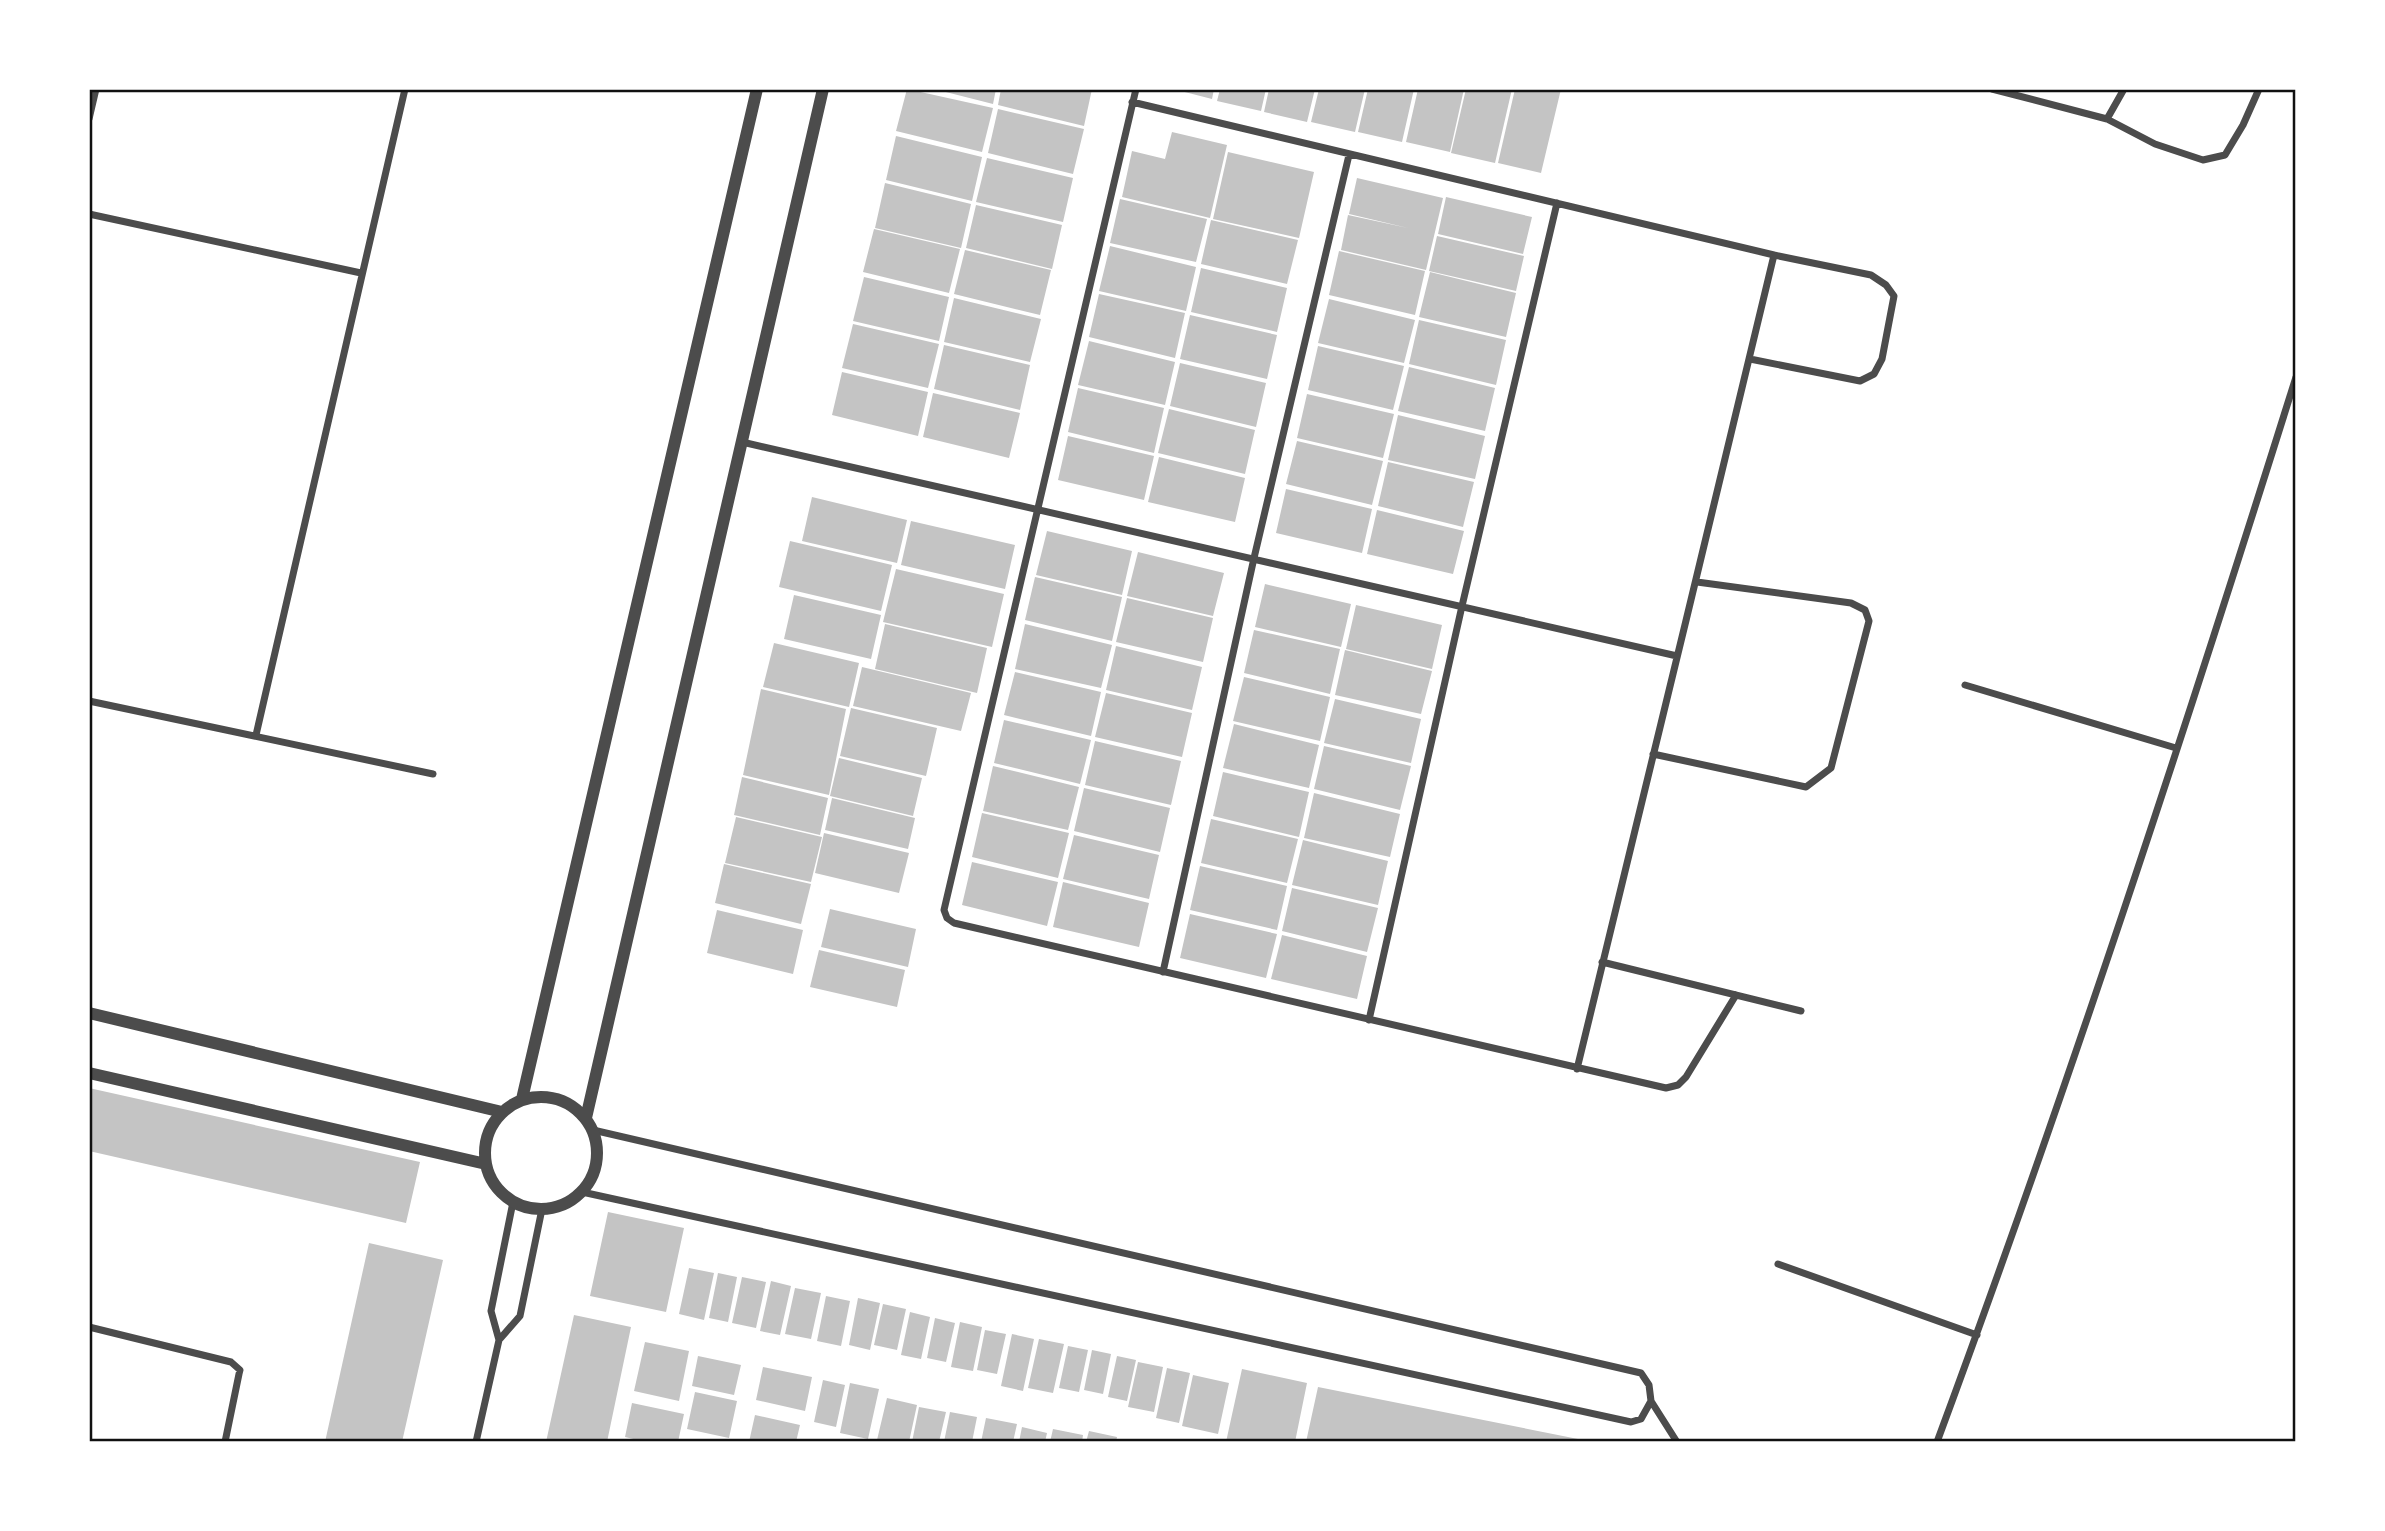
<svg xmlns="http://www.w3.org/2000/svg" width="2385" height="1531" viewBox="0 0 2385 1531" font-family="'Source Sans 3',sans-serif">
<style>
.building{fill:#c4c4c4}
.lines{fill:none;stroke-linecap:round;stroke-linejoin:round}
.minor{stroke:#4c4c4c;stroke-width:7}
.tertiary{stroke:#4c4c4c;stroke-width:12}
.neatline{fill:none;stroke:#111;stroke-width:2.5}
</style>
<rect width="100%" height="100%" fill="#fff"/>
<!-- building -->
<path class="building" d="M907,89L993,108L982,152L896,131Z
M934,89H996L993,104Z
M1001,89H1092L1084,126L998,105Z
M1173,89H1214L1212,99Z
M1220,89H1266L1261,111L1217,101Z
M1269,89H1315L1307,122L1264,112Z
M1319,89H1365L1355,132L1311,122Z
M1368,89H1414L1402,142L1358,132Z
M1418,89H1464L1450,152L1406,142Z
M1466,89H1512L1495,163L1451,153Z
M1515,89H1561L1541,173L1498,163Z
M998,109L1084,129L1073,174L988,153Z
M1172,132L1227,145L1210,218L1122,197L1132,151L1165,159Z
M896,136L982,157L972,201L886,180Z
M1228,152L1314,172L1299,238L1213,219Z
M987,158L1073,178L1063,222L976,202Z
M1357,178L1443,198L1426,270L1341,250L1348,215L1408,228L1349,214Z
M885,183L971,204L961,248L875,228Z
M1446,197L1532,217L1523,254L1438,234Z
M1120,199L1207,219L1196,262L1110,243Z
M976,205L1062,225L1052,269L966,248Z
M1211,220L1298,240L1287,284L1201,264Z
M874,229L960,249L949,293L863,272Z
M1437,236L1524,256L1516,291L1429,271Z
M1110,246L1196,267L1186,311L1099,291Z
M965,250L1051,270L1040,315L954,294Z
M1339,251L1425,271L1415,315L1329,295Z
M1201,268L1287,288L1277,332L1191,312Z
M1430,272L1516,293L1506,337L1419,317Z
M864,277L949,297L939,341L853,321Z
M1099,294L1185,313L1175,358L1089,337Z
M954,298L1041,319L1030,362L944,342Z
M1329,299L1415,320L1404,363L1318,343Z
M1190,315L1277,335L1267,379L1180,359Z
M1419,320L1506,340L1496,385L1409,364Z
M853,324L939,344L928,388L842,368Z
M1089,341L1175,362L1165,405L1078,385Z
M944,345L1030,365L1020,410L934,389Z
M1318,346L1404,366L1393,410L1308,390Z
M1180,363L1266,383L1256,427L1170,406Z
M1409,367L1495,388L1485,431L1398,411Z
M842,372L928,392L918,436L832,415Z
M1078,388L1164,408L1154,453L1068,432Z
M933,393L1020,413L1009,458L923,437Z
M1307,394L1394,414L1383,458L1297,438Z
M1169,409L1255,430L1245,474L1158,453Z
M1398,415L1485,436L1475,479L1388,460Z
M1068,436L1154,456L1144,500L1058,480Z
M1297,441L1383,461L1372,505L1286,484Z
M1159,457L1245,478L1235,522L1148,502Z
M1388,462L1474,482L1463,527L1378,506Z
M1286,489L1372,509L1362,553L1276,533Z
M812,497L907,520L897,563L802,541Z
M1377,510L1464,531L1453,574L1367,554Z
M911,521L1015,545L1005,589L901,565Z
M1047,531L1132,551L1122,595L1036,575Z
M790,541L892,565L881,611L779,587Z
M1138,552L1224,573L1213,616L1127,596Z
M896,569L1004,594L992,647L883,622Z
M1035,577L1122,597L1112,641L1025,620Z
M1265,584L1351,604L1341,647L1255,627Z
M794,595L881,615L871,659L784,639Z
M1127,598L1213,618L1203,662L1116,642Z
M1356,605L1442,625L1432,669L1346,649Z
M885,624L987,648L977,693L875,669Z
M1025,624L1112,645L1101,688L1015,669Z
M1254,630L1340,649L1330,694L1244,673Z
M774,643L859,663L849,707L763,687Z
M1116,646L1202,667L1192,710L1106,690Z
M1345,650L1432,671L1421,714L1335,695Z
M862,667L971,693L961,731L853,706Z
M1015,672L1101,692L1091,736L1004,715Z
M1244,677L1330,697L1320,741L1233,721Z
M761,689L846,709L829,795L743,775Z
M1106,693L1192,713L1182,757L1095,737Z
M1335,699L1421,719L1411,763L1324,743Z
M851,708L937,728L926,776L840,756Z
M1004,720L1091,740L1080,784L994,763Z
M1234,724L1319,745L1309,788L1223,768Z
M1095,741L1181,761L1171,805L1085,785Z
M1324,746L1411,766L1400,810L1314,789Z
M839,758L922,778L913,816L830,796Z
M993,766L1079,787L1068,830L983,811Z
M1223,772L1309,792L1299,837L1213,816Z
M742,777L828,798L820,835L734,815Z
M1084,788L1170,808L1160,852L1074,831Z
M1314,793L1400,814L1390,857L1304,838Z
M832,798L915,818L908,849L825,830Z
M982,813L1069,833L1058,878L972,857Z
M736,817L822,837L811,882L725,863Z
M1211,819L1298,839L1287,883L1201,863Z
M824,833L909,853L899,893L815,873Z
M1074,835L1159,855L1149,899L1063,879Z
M1303,840L1388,861L1378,905L1292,885Z
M972,862L1058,882L1047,926L962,905Z
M724,864L811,884L801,924L715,903Z
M1200,866L1287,886L1277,930L1190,910Z
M1063,882L1149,903L1139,947L1053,927Z
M1292,888L1378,908L1367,952L1282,931Z
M830,909L916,929L908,967L821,947Z
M717,910L803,930L793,974L707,953Z
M1190,914L1277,934L1266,978L1180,958Z
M1282,935L1367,956L1357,999L1271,979Z
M819,950L905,970L897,1007L810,987Z
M89,1088L420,1162L406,1223L89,1151Z
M608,1212L684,1228L666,1312L590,1296Z
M369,1243L443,1260L402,1442H325Z
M689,1268L714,1273L704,1320L679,1314Z
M718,1273L737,1277L728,1322L709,1318Z
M742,1277L766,1282L756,1328L732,1323Z
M771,1281L791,1286L780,1335L760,1331Z
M795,1288L821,1293L811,1339L785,1334Z
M826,1296L850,1301L841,1346L817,1341Z
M858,1298L880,1303L870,1350L849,1345Z
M883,1304L906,1309L897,1350L874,1345Z
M910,1312L930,1317L921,1359L901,1355Z
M574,1315L631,1327L607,1442H546Z
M935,1318L955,1323L946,1362L927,1358Z
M960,1322L982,1327L973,1371L951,1367Z
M985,1330L1006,1334L997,1374L977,1370Z
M1012,1334L1034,1339L1023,1391L1001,1386Z
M1039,1339L1064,1344L1053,1393L1028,1388Z
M645,1342L689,1351L679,1401L634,1391Z
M1068,1346L1088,1350L1079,1392L1059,1388Z
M1092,1350L1111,1354L1103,1394L1084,1390Z
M698,1356L741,1365L734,1395L692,1386Z
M1117,1356L1136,1360L1127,1401L1108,1397Z
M1138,1362L1163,1367L1154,1412L1128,1407Z
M763,1367L812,1377L805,1411L756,1400Z
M1167,1368L1190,1373L1179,1423L1156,1418Z
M1242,1369L1307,1383L1295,1442H1226Z
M1193,1375L1229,1383L1218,1434L1182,1426Z
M823,1380L845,1385L836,1427L814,1422Z
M850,1383L879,1389L868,1439L840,1433Z
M1318,1387L1583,1440V1442H1306Z
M695,1392L737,1401L729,1438L687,1429Z
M887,1398L917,1405L909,1442L877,1440Z
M632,1403L684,1414L678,1442H646L625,1437Z
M919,1407L946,1412L939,1442H912Z
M950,1412L977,1417L972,1442H944Z
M755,1415L800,1425L796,1442H749Z
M986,1418L1017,1424L1013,1442H981Z
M1022,1427L1047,1433L1045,1442H1019Z
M1053,1429L1083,1435L1082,1442H1050Z
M1089,1431L1117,1437L1116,1442H1086Z"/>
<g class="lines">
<!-- minor -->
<path class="minor" d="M1136,89L944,910L947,918L954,923L1666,1088L1678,1085L1686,1077L1736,995
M1992,89L2107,119L2155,144L2203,160L2225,155L2243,125L2259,89
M1132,102L1774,255L1871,275L1886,285L1894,296L1882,359L1874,374L1860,381L1750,359
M89,119L96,89
M2107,119L2124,89
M89,214L361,273
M742,442L1677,656
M1965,685L2176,748
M89,701L433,774
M256,735L405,89
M1653,754L1806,787L1831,768L1869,621L1865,610L1851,603L1697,582
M1602,962L1801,1011
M1163,972L1254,558L1349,155
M1369,1020L1462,606L1557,203
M1577,1069C1642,797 1710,527 1774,255
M593,1130L1641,1373L1649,1385L1651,1401L1677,1442
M582,1192L1631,1422L1641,1419L1651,1401
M1778,1264L1977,1335
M89,1327L231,1362L240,1370L239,1374L225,1442
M499,1340L520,1316L542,1209
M476,1442L499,1340L491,1311L513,1202
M1937,1442C2067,1091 2184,734 2296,377"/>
<!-- tertiary -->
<path class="tertiary" d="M89,1013L502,1112
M89,1073L486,1164
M485 1153a56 56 0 1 1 112 0a56 56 0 1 1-112 0Z
M522,1099L757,89
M586,1118L823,89"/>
</g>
<!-- border -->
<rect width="2385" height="1531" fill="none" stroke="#ffffff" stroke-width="182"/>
<rect x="91" y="91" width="2203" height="1349" class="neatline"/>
</svg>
